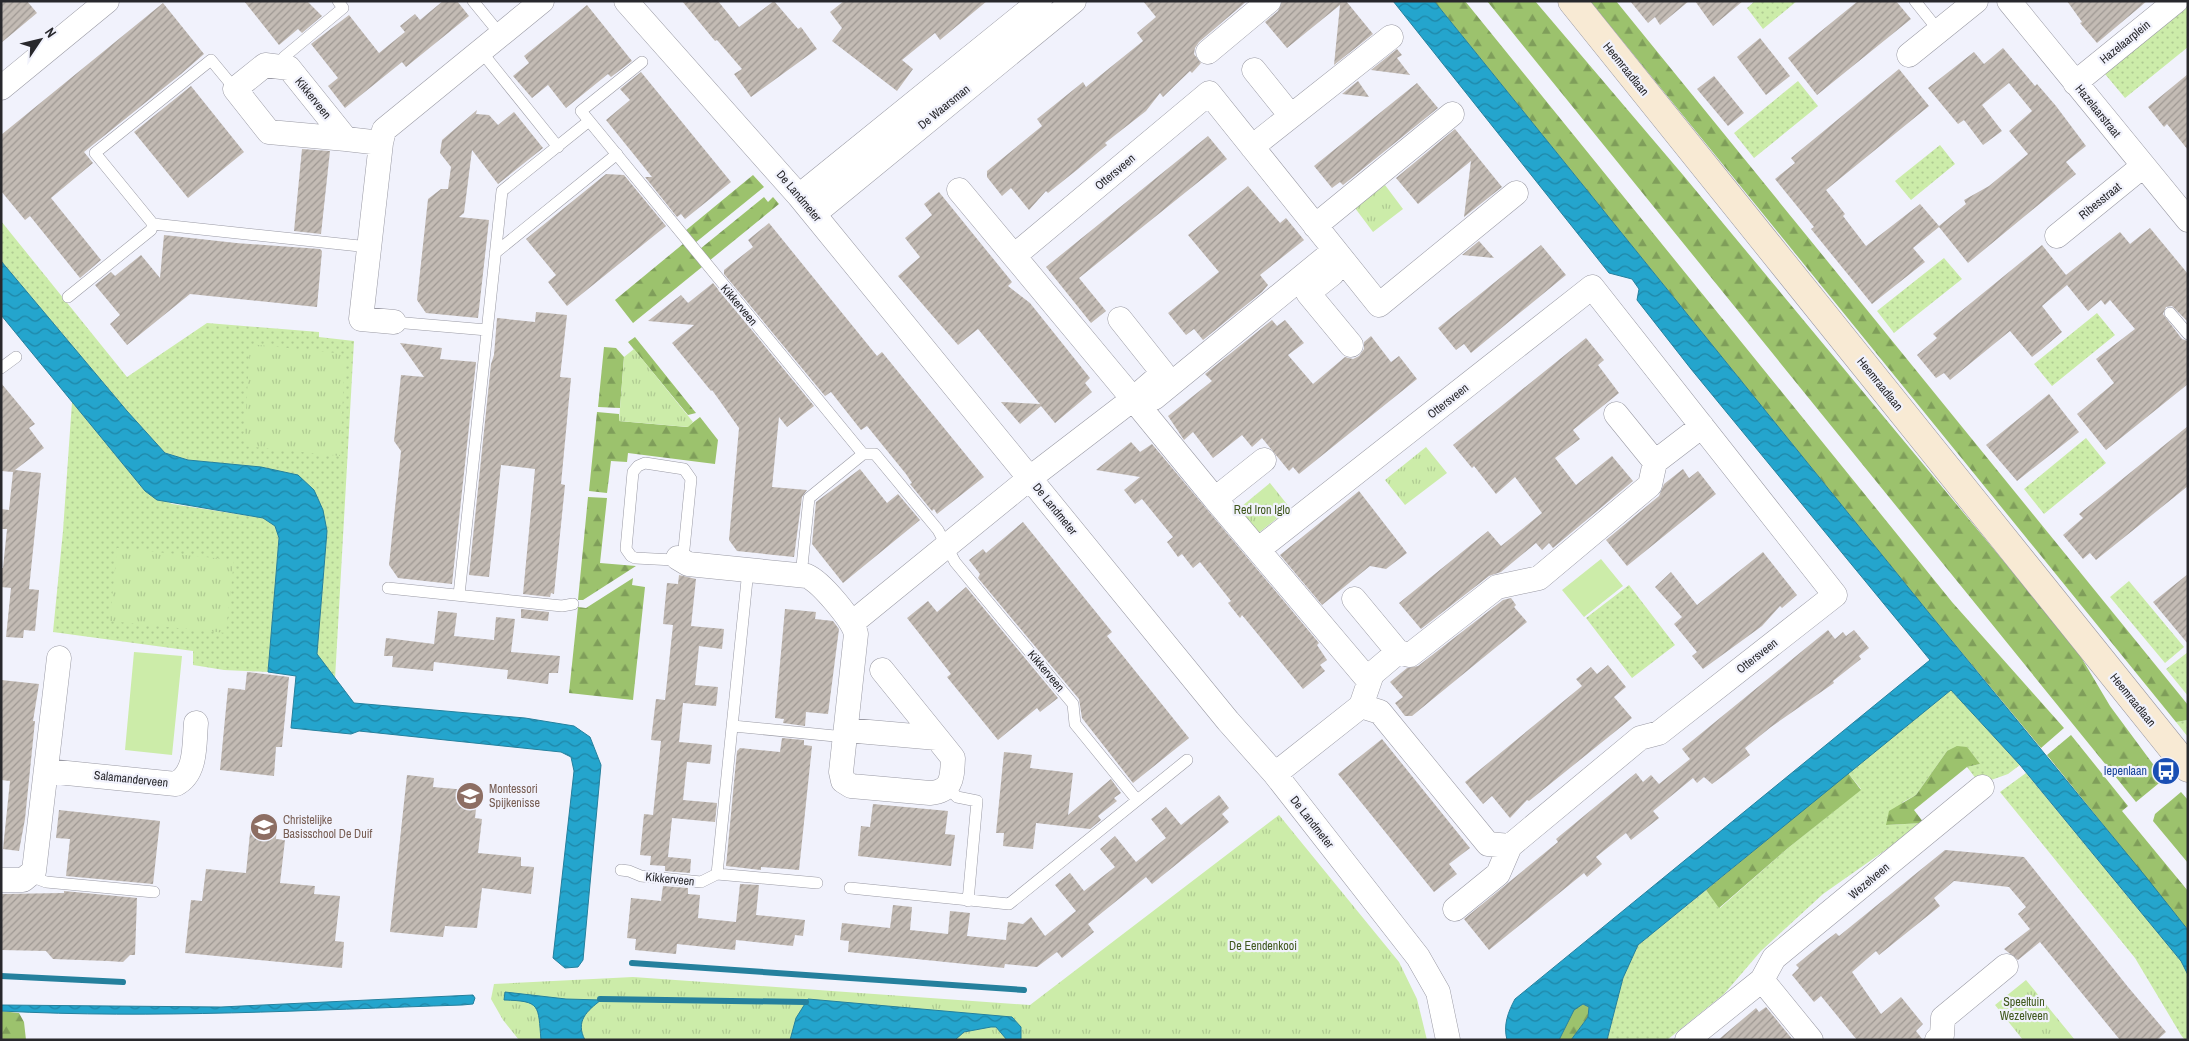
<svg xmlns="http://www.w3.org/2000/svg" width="2189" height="1041" viewBox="0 0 2189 1041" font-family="'Archivo Narrow',sans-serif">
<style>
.grass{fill:url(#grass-dots)}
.forest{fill:url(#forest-firs)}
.park{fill:url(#park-tufts)}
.pitch{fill:#cceca9}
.water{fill:url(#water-waves);stroke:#25809d}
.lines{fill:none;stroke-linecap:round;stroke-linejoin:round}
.stream{stroke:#25809d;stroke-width:6}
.building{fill:url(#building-hatch)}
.lane-casing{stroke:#9a9aa4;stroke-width:12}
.street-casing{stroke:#9a9aa4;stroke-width:25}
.secondary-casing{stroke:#9a9aa4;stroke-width:29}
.lane{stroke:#fff;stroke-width:11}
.street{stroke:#fff;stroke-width:24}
.secondary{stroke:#f8ead4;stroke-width:28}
.labels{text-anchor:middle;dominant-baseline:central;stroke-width:4.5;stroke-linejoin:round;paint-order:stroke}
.street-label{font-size:12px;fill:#28282c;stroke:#f1f2fc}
.park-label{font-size:12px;fill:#40581e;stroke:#f1f2fc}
.transit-label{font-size:12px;fill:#164399;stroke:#f1f2fc;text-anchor:end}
.education-label{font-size:12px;fill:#785e54;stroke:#f1f2fc;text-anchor:start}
</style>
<defs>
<pattern id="grass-dots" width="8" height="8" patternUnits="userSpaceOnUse" patternTransform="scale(1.25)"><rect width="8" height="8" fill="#cceca9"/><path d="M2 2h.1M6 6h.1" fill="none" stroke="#afca92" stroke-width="1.8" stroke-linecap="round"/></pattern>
<pattern id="forest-firs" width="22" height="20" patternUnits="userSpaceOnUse" patternTransform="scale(1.25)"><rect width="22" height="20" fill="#9cc26d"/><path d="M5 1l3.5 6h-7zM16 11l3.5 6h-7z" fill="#7f9e5a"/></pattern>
<pattern id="park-tufts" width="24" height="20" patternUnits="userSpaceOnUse" patternTransform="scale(1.25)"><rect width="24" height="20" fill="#cceca9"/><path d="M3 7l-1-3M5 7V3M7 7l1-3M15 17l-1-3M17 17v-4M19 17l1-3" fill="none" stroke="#afca92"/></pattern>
<pattern id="water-waves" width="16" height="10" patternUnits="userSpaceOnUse" patternTransform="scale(1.25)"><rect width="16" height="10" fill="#24a5cd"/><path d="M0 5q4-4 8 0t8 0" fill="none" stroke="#1f86a7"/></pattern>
<pattern id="building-hatch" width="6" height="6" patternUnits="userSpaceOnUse" patternTransform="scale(1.25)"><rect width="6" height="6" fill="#c3bbb4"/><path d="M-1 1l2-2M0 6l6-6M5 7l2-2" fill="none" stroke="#9e9893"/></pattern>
</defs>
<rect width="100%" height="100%" fill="#f1f2fc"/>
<!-- grass -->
<path class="grass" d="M1755,1H1797L1763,29L1747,8Z
M2181,1H2188V47L2125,98L2100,68Z
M1798,81L1818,106L1754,158L1734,133Z
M1940,145L1955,164L1911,200L1895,181Z
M1,221L127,377L207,323L319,332V337L354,341L335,679L317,655L327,531L261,467L188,460L165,453L127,411L1,261Z
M1944,258L1962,279L1894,333L1877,311Z
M2097,313L2115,335L2052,386L2034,364Z
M72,402L145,491L172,504L263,518L275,526L279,538L268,672L224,670L193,665V651L53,632L63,531Z
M2086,438L2106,463L2044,514L2024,489Z
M2129,581L2184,647L2165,663L2110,597Z
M1629,585L1675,645L1632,678L1586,618Z
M2188,652V696L2166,669Z
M1951,690L2020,765L2008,774L1980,784L1967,767L1980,764L1947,751L1916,795L1903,802L1887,825L1924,823L1823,894L1761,951L1724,994L1667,1040H1607L1623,978L1638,945L1706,890L1720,908L1788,848L1861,789L1848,773Z
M2188,720V737L2176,722Z
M2026,773L2181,961L2188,975V1040H2185L2181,1035L2135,958L2000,792Z"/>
<!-- forest -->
<path class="forest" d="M1434,1H1465L1952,602L2064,728L2041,748L1933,618Z
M1487,1H1535L1683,175L2075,647L2110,706L2164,779L2136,802Z
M1590,1H1616L2188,705V720L2176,722Z
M753,175L764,187L695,243L685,231Z
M764,197L768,202L773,197L779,204L709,261L700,249Z
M683,244L702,267L633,323L615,300Z
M635,337L696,413L688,415L628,342Z
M604,347L616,348L624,357L620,408L598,407Z
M597,412L619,414V421L687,427L700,417L718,440L715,464L628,453L627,462L611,461L607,493L589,491Z
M588,497L607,498L600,563L636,566L583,600H578Z
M633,578L632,585L645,587L633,700L569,693L578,607L586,608Z
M2071,735L2128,806L2122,811L2188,891V930L2047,755Z
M1957,746L1967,747L1980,764L1967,767L1914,810L1924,823L1886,825L1889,811L1916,795L1947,751Z
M1848,773L1861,790L1788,848L1719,908L1706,890Z
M2181,792L2188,800V863L2153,821L2155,814Z
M1583,1004L1589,1007L1588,1017L1571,1040H1559L1574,1009Z
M1,1011L19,1013L24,1022L26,1040H1Z"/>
<!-- park -->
<path class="park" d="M1385,185L1403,209L1373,232L1355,208Z
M250,344L345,354L340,456L244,446Z
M634,349L693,422L688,427L619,421L624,357Z
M1426,447L1447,473L1405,505L1385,480Z
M1270,483L1290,508L1256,535L1236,511Z
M117,548L234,560L226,633L110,621Z
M1279,815L1399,962L1417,999L1427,1040H519L503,1020L491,999L494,984L633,977L1030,1005Z
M2026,980L2075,1040H2023L1995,1005Z"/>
<!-- pitch -->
<path class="pitch" d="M1601,559L1623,586L1584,617L1562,590Z
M134,652L182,656L172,755L125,750Z"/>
<!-- water -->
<path class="water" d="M1393,1H1434L1933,618L2146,877L2188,930V975L2181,961L2020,765L1951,690L1638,945L1623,978L1607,1040H1571L1588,1017L1589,1007L1583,1004L1574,1010L1559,1040H1507C1503,1025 1508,1012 1515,999L1930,660L1691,369L1637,300L1639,289L1632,279L1609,273Z
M1,261L127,411L165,453L188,460L261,467L298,475L314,490L323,510L327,531L317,654L354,703L525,718L574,726L590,737L601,765L583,960L578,967L565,968L553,958L574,771L571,757L561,752L359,731L351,734L291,728L296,676L268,672L279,538L275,526L263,518L157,500L145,491L1,315Z
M505,992L566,999L601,1000C587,1011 575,1021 585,1040H541C538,1005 541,1001 504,1000Z
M473,995L475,998L473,1004L462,1005C308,1010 155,1019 1,1011V1005L221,1007Z
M808,999L1012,1017L1021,1027V1040H1007L996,1027H991L964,1032L955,1040H790L796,1018Z"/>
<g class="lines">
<!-- stream -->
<path class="stream" d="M632,963L1024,990
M1,976L123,982
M600,999L806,1002"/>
</g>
<!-- building -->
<path class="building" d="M1,1H27L37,13L1,43Z
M244,1H307L322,16L302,33L298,29L279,45Z
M443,1H457L469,16L406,67L402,62L345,108L328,86L338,78L311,44L349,15L379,53L405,32L400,26L415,14L420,20Z
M682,1H718L739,27L774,1L798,29L801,27L817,49L751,97L734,74L742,69L717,40L715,41Z
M844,1H987L940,40L935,33L902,60L913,69L897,91L832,41L842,28L830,12Z
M1143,1H1247L1199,42L1195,48L1194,54L1201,63L1192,73L1190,71L1163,97L1160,93L1146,111L1105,143L1107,145L1078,169L1048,193L1046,191L1029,210L1011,188L1002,196L987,177V171L1042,126L1037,119L1083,82L1086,87L1143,41L1137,33L1156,17Z
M1282,1H1346L1373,34L1334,65L1340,5L1287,48L1265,22L1278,11Z
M1630,1H1689L1660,25L1655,17L1648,23Z
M1695,1H1743L1713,26Z
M1858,1H1896L1911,19L1817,95L1788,58Z
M2067,1H2147L2097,43L2080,23L2082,22Z
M163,3L204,54L181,74L84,152L93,163L51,198L101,260L80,278L30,216L25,220L1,191V135Z
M587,5L632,61L611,77L608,74L566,108L548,85L532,98L513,76L529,63L524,56Z
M1760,38L1790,76L1766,95L1737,57Z
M2003,48L2035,86L2037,84L2056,106L2086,146L2066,162L2076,174L1968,263L1939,227L1913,248L1925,262L1872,304L1811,229L1814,227L1775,179L1795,163L1791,158L1899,69L1929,106L1826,190L1845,214L1843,216L1866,246L1920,204L1939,226L1966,204L1964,200L1989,186L2028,154L2009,131L2032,111L2009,83L1982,105L2002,131L1983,145L1964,120L1958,124L1928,88L1974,52L1984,64Z
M1397,49L1402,55L1397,58L1410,75L1371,70Z
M641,72L731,182L685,219L681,214L677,217L645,177H652L606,120L630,100L620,89Z
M2188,74V150L2167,124L2164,127L2148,107Z
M1714,76L1744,113L1728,126L1697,89Z
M1358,81L1369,97L1342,94Z
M1417,83L1438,108L1343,185L1340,182L1332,188L1314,166Z
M191,86L244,152L188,198L134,132Z
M477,110L476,114L489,115L498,125L514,112L543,148L498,184L472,150L464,213L459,217L489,220L478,318L426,313L417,300L428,199L441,189H448L451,167L440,153L442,140Z
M1455,129L1502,187L1464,217L1471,161L1418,204L1396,178Z
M1208,136L1227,159L1079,278L1106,311L1091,323L1046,267Z
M302,149L330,151L321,234L294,231Z
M606,174L624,175L666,226L567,306L548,282L556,275L526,239Z
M1248,186L1280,223L1286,218L1304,240L1260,275L1268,285L1262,292L1203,340L1194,329L1186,335L1168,313L1219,272L1188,235Z
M939,192L1008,277L1012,282L1008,286L1030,303L1090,378L1085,383L1092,392L1055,423L1041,406L1020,424L1001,402L1040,404L978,329L958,345L898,276L920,257L905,238L932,215L924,204Z
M769,223L877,356L882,352L984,477L937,514L934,509L932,511L910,484L912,483L906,474L867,426L861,430L831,392L825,396L724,274V270L753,247L748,240Z
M2150,228L2188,274V322L2172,306L2166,307L2163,314L2182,339L2188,341V384L2106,450L2077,414L2114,383L2096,359L2135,329L2110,300L2105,305L2101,300L2088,311L2067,285L2042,306L2062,332L2041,350L2032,357L2010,331L1950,380L1944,373L1936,378L1917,355L1937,338L1933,334L2042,245L2066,275L2120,232L2130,244Z
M164,235L236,243L320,249L322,251L317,307L190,294L127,345L110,324L120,315L95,285L111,272L115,276L141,255L160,278Z
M1479,241L1494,258L1462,255Z
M1541,245L1566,275L1471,353L1464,344L1456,350L1438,328Z
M713,283L814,406L787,427L779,417L772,487L807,490L802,497L794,557L737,551L729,540L739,428L712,390L711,391L672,343L694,325L648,321L681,295L688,303Z
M536,312L567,315L560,377L571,378L561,484L565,485L554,594L551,593L550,597L523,594L535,469L501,465L489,577L469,575L491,364L494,355L497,318L535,322Z
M1272,320L1277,326L1285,320L1304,343L1288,355L1313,384L1345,357L1353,359L1359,356L1364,349V342L1371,336L1391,362L1399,356L1417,379L1299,474L1293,467L1289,471L1262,438L1252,447L1242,435L1213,458L1193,432L1184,440L1168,416L1212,381L1205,374Z
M1586,338L1604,360L1598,365L1619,393L1573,430L1580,439L1555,458L1576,485L1612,456L1633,481L1553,548L1549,543L1542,550L1536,543L1501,572L1489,576L1421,629L1399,603L1488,531L1501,546L1542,513L1515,477L1496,494L1474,466L1472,468L1453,445Z
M400,343L442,348L440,359L476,362L452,584L398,578L389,565L401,451L394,441L401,375L424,377Z
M1,383L35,424L29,428L44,448L15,470L41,473L29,589L39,590L35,631L24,630L23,638L6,637L11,588L1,587V568H3L7,529H1V509L9,510L13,472L1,471Z
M2049,394L2079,432L2017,481L1986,445Z
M2188,426V486L2096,560L2090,553L2083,559L2063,535L2083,518L2079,514Z
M1131,442L1140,452L1152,444L1319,643L1317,645L1327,660L1320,665L1325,671L1303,689L1242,615L1240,618L1228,603L1231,601L1200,562L1193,568L1182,554L1178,557L1167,542L1173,537L1142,499L1135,504L1124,490L1140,477L1096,470Z
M860,469L887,503L898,494L920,520L843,583L812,544L816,502Z
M1683,469L1689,478L1698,471L1716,494L1627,566L1606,540L1659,496L1664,484Z
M1359,491L1407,553L1386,569L1370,566L1322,605L1280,555Z
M1023,522L1112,632L1107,636L1189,738L1133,783L1082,718L1079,699L978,578L980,574L969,560L983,549L986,553Z
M1763,552L1797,595L1782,608L1780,606L1762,626L1703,669L1692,656L1697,652L1674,624L1682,617L1655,587L1671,572L1697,605Z
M2188,574V644L2153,602Z
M679,575L696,579L691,626L724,629L722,649L699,646L695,685L718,687L716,706L683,703L679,742L712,745L710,764L687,762L683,800L717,803L715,822L672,818L668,857L691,859L690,873L665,871V866L650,865L651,856L640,855L644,814L653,815L661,741L651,740L656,699L665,700L673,625L663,624L667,583L678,584Z
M966,587L1058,698L1040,712L1037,708L998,740L947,677L951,674L907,618L928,601L937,612Z
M1511,598L1516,605L1514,607L1527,622L1412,716H1405L1395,703L1403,697L1390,682L1407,668L1418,666L1503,600Z
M521,609L549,612L548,621L521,618Z
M785,609L816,612L815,619L833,621L839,629L828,714L806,712L805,726L783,723L784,719L775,718Z
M438,611L457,613L454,636L494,640L496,617L515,619L511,652L560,656L558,673H549L548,684L507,679L508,670L434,662L433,671L392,667L393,656H384L386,638L434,644Z
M1828,630L1835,639L1843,632L1846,636L1854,630L1869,648L1859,656L1861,659L1833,681L1834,683L1771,727L1745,748L1750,755L1727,773L1712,784L1704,777L1697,783L1693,778L1653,811L1659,818L1631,840L1626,833L1596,857L1602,864L1587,877L1584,873L1489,950L1464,919L1558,842L1556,839L1636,773L1643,782L1651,775L1659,784L1690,759L1682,749Z
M1608,665L1626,687L1614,697L1632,718L1529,801L1527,800L1510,818L1492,796L1483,804L1465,782L1582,686L1576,679L1591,667L1597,674Z
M247,672L289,677L282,747H276L274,776L220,770L228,688L245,690Z
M1,680L39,684L33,721H35L25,819L19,851L3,849L10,781L1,780Z
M782,738L804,740V745L812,746L799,870L761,867V870L726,866L737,751L740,748L780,752Z
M1382,739L1470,848L1449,864L1457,874L1434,892L1338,774Z
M1004,752L1032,755L1030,768L1073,773L1068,815L1111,779L1121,793L1114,798L1117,801L1098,816L1101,820L1090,829L1036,823L1033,849L1003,846L1004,833H996Z
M407,775L434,778L433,787L478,791L475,818L482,819L478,853L521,857V866L534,867L531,894L482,888L477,928L445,926L443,937L390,932Z
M1219,795L1229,808L1222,814L1229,822L1152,884L1146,877L1088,924L1094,932L1062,958L1057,952L1037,967L1005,964L1004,968L848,952L849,941L840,940L842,923L890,928L893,905L912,907L910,930L948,934L950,911L970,913L967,936L1006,940L1008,922L1023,924L1031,917L1045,936L1076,911L1055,885L1070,873L1084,891L1115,867L1100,849L1115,836L1136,862L1166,838L1151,819L1159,813L1166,807L1181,825Z
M873,804L948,811L945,834L955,835L951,866L858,856L861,826L870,827Z
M59,810L160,821L153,884L66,876L70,839L56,838Z
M251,823L277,826L276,839L285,840L280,883L315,886L314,894L340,896L335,941L344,942L342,968L185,953L191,900L202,901L206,869L246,873Z
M1945,850L2024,857L2128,987L2166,1032L2157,1040H2120L2040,942L2018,960L2004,949L2030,929L2018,914L2026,907L2009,887L1954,881L1934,898L1940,906L1879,955L1876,951L1852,972L1881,1014L1901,997L1923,1024L1916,1031L1923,1040H1857L1821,996L1814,1002L1792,975L1799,968L1796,965L1819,946L1836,933L1839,936Z
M740,884L759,885L756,915L805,920L803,936L795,935L793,946L736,940L735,950L677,944L676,954L635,950L636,939L627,938L631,898L661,901L663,886L688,888V894L700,895L698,918L736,922Z
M64,891L137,898L135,955H130L123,962L108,961L53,959L46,951L1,950V894L64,893Z
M1766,1007L1793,1040H1718L1756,1008L1759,1012Z"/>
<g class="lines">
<defs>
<path id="lane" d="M473,1L500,34
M1915,1L1939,31
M480,50L558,147
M642,62L581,111L863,454
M283,67L284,57L343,8L338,1
M153,224L369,247
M495,253L617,154
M68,297L151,230L153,224L95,153L211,60L235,89
M2170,313L2188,334
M394,322L487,330
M1,368L16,357
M645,463L684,469L691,479L684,549L682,554L674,560L635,558L631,556L626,549L633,472L638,466Z
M801,576L809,498L863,454H875L938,530L955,562L1073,704L1075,724L1137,800
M388,588L562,606L573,604
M459,595L502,191L589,121
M733,726L845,737
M947,787L957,797L977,801L968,901
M621,870L629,871L641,876L701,882L717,874L748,570
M717,874L817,883
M30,876L46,882L154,892
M850,888L1009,904L1187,760"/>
<path id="street" d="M626,1L799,196L1228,721L1275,774L1418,957L1438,992L1448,1040
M2009,1L2188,220
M1208,52L1269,1
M1909,55L1976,1
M1254,70L1291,116
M2075,83L2176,1
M1,88L107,1
M346,139L269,132L235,89L265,65L289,68L346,139L381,143
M1252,147L1391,37
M959,190L1014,256
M799,196L1040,1
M814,214L1074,1
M1315,226L1452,114
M2057,236L2143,166
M1332,274L1308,293L1351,345
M1120,319L1163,373L1133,399L1215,499L1264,460
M394,322L361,319L381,143L384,130L542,1
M1154,398L1335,250
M1616,414L1655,462L1702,426
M1215,499L1369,681
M1259,549L1592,287L1835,595L1659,733L1640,738L1510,846L1488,844L1380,712L1361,706
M678,558L688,564L807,576C821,582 853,620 856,634L841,772L843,781L851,786L930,793C953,791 952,777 953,758L937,738L846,730
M852,623L1030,478L1133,399L1014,256L1209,93L1379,305L1516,193
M1398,652L1410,655L1497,587L1539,578L1650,485L1655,462
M882,670L937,738
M47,771L176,784C197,773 194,744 196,723
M1275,774L1361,706L1372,674L1398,652L1354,599
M1,880H23L34,871L59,658
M1455,909L1498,874L1510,846
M1762,980L1811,1040
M1687,1040L1762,980L1774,958L1982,787
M1937,1040L1942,1035L1943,1018L2006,966"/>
<path id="secondary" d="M1572,1L2188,768"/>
</defs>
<!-- lane casing -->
<use href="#lane" class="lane-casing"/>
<!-- street casing -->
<use href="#street" class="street-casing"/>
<!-- secondary casing -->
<use href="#secondary" class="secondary-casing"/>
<!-- lane -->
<use href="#lane" class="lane"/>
<!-- street -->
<use href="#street" class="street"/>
<!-- secondary -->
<use href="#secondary" class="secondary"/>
</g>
<!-- icons -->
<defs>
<symbol id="bus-disc" viewBox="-11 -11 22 22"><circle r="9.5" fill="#1a4fb4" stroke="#f1f2fc"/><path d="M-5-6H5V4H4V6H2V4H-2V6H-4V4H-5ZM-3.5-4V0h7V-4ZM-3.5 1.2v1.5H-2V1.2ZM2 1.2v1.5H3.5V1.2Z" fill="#fff"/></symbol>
<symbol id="school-disc" viewBox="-11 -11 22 22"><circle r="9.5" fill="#8d6e63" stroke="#f1f2fc"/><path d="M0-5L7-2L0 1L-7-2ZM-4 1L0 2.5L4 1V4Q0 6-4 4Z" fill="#fff"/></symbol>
</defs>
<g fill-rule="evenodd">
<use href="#bus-disc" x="2150" y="755" width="32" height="32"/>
<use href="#school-disc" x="454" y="780" width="32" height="32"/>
<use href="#school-disc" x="248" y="811" width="32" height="32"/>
</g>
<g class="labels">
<!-- street labels -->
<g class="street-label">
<text transform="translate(2125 42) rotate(-39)">Hazelaarplein</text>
<text transform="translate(1626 69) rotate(51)">Heemraadlaan</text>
<text transform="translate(313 98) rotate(51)">Kikkerveen</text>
<text transform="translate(944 107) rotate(-39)">De Waarsman</text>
<text transform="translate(2098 111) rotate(51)">Hazelaarstraat</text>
<text transform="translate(1115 172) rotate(-40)">Ottersveen</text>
<text transform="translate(799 196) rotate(50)">De Landmeter</text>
<text transform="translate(2100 201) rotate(-39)">Ribesstraat</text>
<text transform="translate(739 305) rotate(50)">Kikkerveen</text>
<text transform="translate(1880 384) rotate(51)">Heemraadlaan</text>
<text transform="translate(1448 401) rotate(-38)">Ottersveen</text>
<text transform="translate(1055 509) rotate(51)">De Landmeter</text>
<text transform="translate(1757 656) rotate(-38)">Ottersveen</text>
<text transform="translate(1046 671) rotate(50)">Kikkerveen</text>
<text transform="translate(2133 700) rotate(51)">Heemraadlaan</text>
<text transform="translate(131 779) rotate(6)">Salamanderveen</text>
<text transform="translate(1312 822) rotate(52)">De Landmeter</text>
<text transform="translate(670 879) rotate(6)">Kikkerveen</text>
<text transform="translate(1869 881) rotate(-40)">Wezelveen</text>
</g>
<!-- park labels -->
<g class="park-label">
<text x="1262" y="510">Red Iron Iglo</text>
<text x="1263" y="946">De Eendenkooi</text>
<text x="2024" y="1002">Speeltuin<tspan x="2024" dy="14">Wezelveen</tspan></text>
</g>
<!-- transit labels -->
<g class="transit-label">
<text x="2147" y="771">Iepenlaan</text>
</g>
<!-- education labels -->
<g class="education-label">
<text x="489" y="789">Montessori<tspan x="489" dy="14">Spijkenisse</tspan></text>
<text x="283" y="820">Christelijke<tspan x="283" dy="14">Basisschool De Duif</tspan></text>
</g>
</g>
<!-- border -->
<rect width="2189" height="1041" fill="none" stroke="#28282c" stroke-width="5"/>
<!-- north arrow -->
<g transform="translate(40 40) rotate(55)" stroke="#f1f2fc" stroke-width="4" paint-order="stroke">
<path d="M0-4L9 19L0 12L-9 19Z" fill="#28282c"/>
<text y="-8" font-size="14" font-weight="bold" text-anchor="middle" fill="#28282c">N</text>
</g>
</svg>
